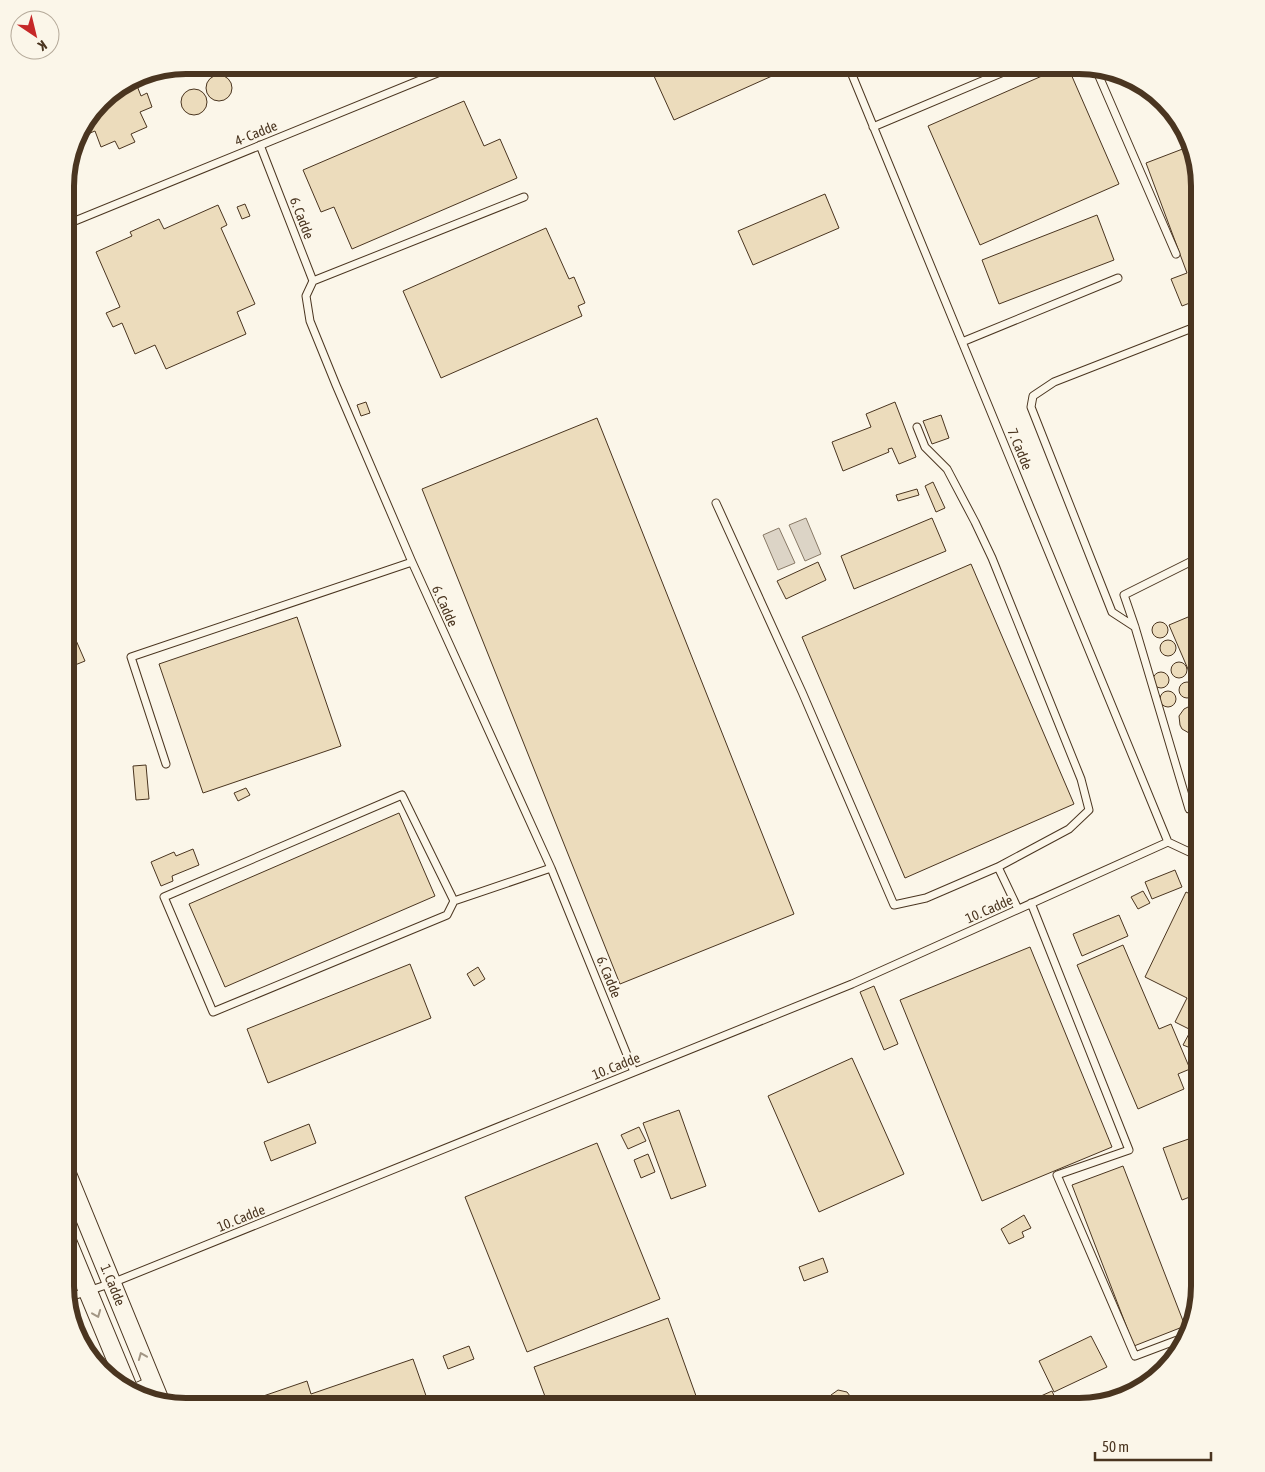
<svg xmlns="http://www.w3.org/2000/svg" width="1265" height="1472" viewBox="0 0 1265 1472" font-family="'Asap Condensed',sans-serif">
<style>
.water{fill:#dcd4c6;stroke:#887966}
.building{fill:#ecdcbc;stroke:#4a3520}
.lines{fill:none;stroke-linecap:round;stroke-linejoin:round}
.service-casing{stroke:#4a3520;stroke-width:9}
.tertiary-casing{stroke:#4a3520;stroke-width:20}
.service{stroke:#fbf6e9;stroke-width:7}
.tertiary{stroke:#fbf6e9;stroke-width:18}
.oneway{stroke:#a29684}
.labels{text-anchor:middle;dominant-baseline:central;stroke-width:4;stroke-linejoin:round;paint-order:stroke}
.street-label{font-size:14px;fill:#4a3520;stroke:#fbf6e9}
.rim{fill:none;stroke:#4a3520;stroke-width:6}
</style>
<rect width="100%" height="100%" fill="#fbf6e9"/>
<!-- water -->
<path class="water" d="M806,518L821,554L805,561L789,525Z
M779,528L795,563L778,570L763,535Z"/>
<!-- building -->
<path class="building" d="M649,65H768L772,76L674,120Z
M1067,65L1119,184L980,245L928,126Z
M206 88a13 13 0 1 1 26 0a13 13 0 1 1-26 0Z
M134,78L141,96L147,93L152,107L140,112L147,127L131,134L135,142L119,149L115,141L101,147L95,131L90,133L85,122L106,95Z
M181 102a13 13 0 1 1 26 0a13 13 0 1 1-26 0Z
M464,101L484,146L500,139L517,178L352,249L334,207L321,212L303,170Z
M1193,145L1200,185V299L1182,306L1171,279L1187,273L1146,163Z
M825,194L839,228L753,265L738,231Z
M245,204L250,216L242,219L237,207Z
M218,205L227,225L221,228L255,304L237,312L246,334L166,369L155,345L135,354L122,323L113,327L106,313L120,307L96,252L132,236L130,232L159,219L164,229Z
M1097,215L1114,260L999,304L982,260Z
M546,228L569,279L574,277L585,303L578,306L582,316L441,378L403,291Z
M366,402L370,413L361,416L357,405Z
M895,402L916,457L899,464L892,448L888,449L889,452L843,471L832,442L871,427L866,414Z
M941,415L949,438L932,444L923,421Z
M597,418L794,914L620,984L422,489Z
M933,482L945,508L936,512L925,486Z
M917,489L919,495L898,501L896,495Z
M932,518L946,551L854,589L841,556Z
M818,562L826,580L786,599L777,581Z
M971,564L1074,804L905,878L802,637Z
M1200,612V697L1169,625Z
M65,615L85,661L65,669Z
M297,617L341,746L203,793L159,664Z
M1152 630a8 8 0 1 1 16 0a8 8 0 1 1-16 0Z
M1160 648a8 8 0 1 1 16 0a8 8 0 1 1-16 0Z
M1171 670a8 8 0 1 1 16 0a8 8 0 1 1-16 0Z
M1153 680a8 8 0 1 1 16 0a8 8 0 1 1-16 0Z
M1179 690a8 8 0 1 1 16 0a8 8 0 1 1-16 0Z
M1160 699a8 8 0 1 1 16 0a8 8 0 1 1-16 0Z
M1188,707H1193L1200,710V731L1198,732L1189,733L1182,729L1180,725L1179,716L1184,709Z
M1200,735V759L1195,755L1192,747L1195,739Z
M146,765L149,799L136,800L133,766Z
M246,788L250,795L238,801L234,793Z
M399,813L435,896L225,987L189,904Z
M193,849L199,865L172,876L173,881L161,886L151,862L174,852L176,856Z
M1175,870L1182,887L1152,899L1145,882Z
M1143,891L1150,903L1138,909L1131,897Z
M1186,892L1200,899V1061L1190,1056L1193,1049L1183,1045L1191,1030L1175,1022L1187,998L1145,977Z
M1119,915L1128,936L1082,956L1073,934Z
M1123,945L1159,1029L1171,1024L1190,1069L1178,1074L1184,1089L1138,1109L1077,965Z
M1030,947L1112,1147L982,1201L900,1000Z
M410,964L431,1018L268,1083L247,1029Z
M478,967L485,979L474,986L467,974Z
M874,986L898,1044L884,1050L860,992Z
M852,1058L904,1174L819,1212L768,1096Z
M679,1110L706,1186L671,1199L643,1123Z
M309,1124L316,1143L271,1161L264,1142Z
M639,1127L646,1141L628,1149L621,1135Z
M1200,1135V1193L1182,1200L1163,1148Z
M597,1143L660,1299L527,1352L465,1197Z
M648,1154L655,1172L641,1178L634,1160Z
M1123,1166L1185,1326L1134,1346L1072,1185Z
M1024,1215L1031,1228L1022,1232L1024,1237L1009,1244L1001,1229Z
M1200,1220V1244L1191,1224Z
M823,1258L828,1272L804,1281L799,1267Z
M668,1318L700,1407H549L534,1367Z
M1091,1336L1107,1367L1054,1392L1039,1361Z
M469,1346L474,1359L448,1369L443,1356Z
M413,1359L430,1407H244L243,1403L307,1381L311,1394Z
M838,1390L847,1392L850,1396L851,1400L848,1407H832L831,1405V1395Z
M1052,1391L1059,1407H1022L1021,1405Z"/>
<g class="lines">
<defs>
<path id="service" d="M848,65L1168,842
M1095,67L1176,254
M873,127L1020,65
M260,145L313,281L306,296L310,321L336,385L412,562L551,868L634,1072
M65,225L457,65
M313,281L524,197
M962,342L1118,278
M716,503L802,692L894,905L926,898L998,867L1069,829L1089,810L1081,779L992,558L975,522L947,469L925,447L917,427
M1200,557L1124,595L1135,627L1189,809L1200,810
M1135,627L1112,612L1031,407L1033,396L1054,382L1200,325
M166,764L131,657L412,562
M1168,842L1200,857
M998,867L1018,909
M454,901L402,795L164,897L213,1012L447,915L454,901L551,868
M1031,903L1129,1150L1057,1175L1135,1356L1188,1336
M67,1298L112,1283L852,984L1168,842
M129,1390L151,1380"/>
<path id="tertiary" d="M65,1169L160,1401
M65,1236L130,1393"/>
</defs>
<!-- service casing -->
<use href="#service" class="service-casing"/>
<!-- tertiary casing -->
<use href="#tertiary" class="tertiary-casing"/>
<!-- service -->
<use href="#service" class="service"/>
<!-- tertiary -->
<use href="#tertiary" class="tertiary"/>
</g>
<!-- one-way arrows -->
<defs><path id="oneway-chevron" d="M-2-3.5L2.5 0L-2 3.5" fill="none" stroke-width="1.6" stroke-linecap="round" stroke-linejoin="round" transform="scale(1.25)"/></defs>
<g class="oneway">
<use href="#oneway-chevron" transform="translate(97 1314) rotate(68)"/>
<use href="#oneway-chevron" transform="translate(142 1356) rotate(-112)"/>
</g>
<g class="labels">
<!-- street labels -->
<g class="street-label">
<text transform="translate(256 133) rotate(-22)">4- Cadde</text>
<text transform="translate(302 218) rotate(69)">6. Cadde</text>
<text transform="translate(1020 449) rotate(68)">7. Cadde</text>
<text transform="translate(445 606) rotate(66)">6. Cadde</text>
<text transform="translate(989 909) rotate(-24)">10. Cadde</text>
<text transform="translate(609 977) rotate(68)">6. Cadde</text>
<text transform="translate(616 1066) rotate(-22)">10. Cadde</text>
<text transform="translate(241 1218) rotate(-22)">10. Cadde</text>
<text transform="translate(113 1285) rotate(68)">1. Cadde</text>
</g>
</g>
<!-- crop -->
<path d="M0 0H1265V1472H0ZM186 74H1079A112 112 0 0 1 1191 186V1286A112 112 0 0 1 1079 1398H186A112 112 0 0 1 74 1286V186A112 112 0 0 1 186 74Z" fill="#fbf6e9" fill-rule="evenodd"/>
<path class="rim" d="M186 74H1079A112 112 0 0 1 1191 186V1286A112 112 0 0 1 1079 1398H186A112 112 0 0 1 74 1286V186A112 112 0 0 1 186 74Z"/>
<!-- north arrow -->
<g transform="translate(35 35) rotate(145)"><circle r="24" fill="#fbf6e9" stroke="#b4a999"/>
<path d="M0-4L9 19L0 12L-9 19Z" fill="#c62828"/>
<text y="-8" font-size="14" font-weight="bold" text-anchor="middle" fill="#4a3520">K</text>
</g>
<!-- scale -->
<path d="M1095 1452v8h116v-8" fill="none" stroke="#4a3520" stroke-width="2.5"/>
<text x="1102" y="1452" font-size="15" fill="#4a3520" stroke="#fbf6e9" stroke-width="4" paint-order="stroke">50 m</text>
</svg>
